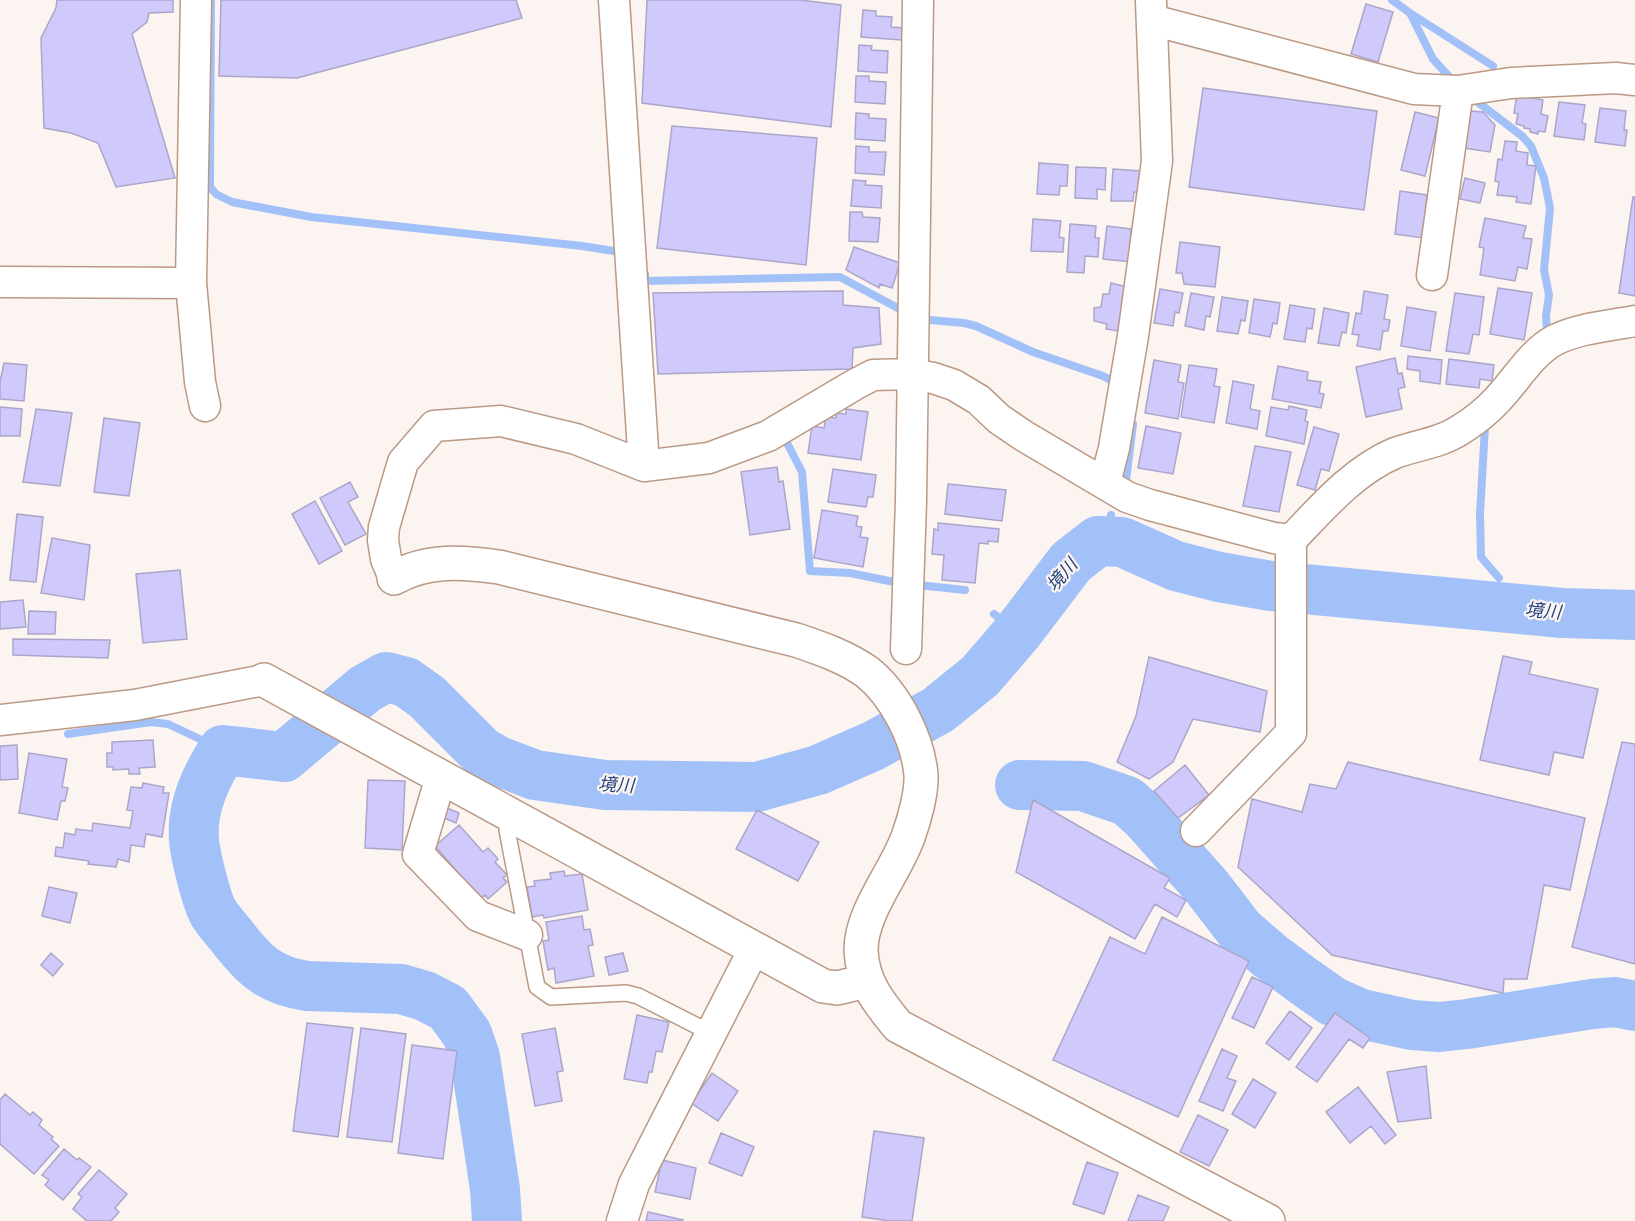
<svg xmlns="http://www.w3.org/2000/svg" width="1635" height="1221" viewBox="0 0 1635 1221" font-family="'Crimson Pro','Noto Sans JP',serif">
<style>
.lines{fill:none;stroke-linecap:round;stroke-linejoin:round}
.stream{stroke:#a3c1f9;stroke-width:8}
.river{stroke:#a3c1f9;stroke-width:50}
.building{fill:#d0c9fb;stroke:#aba6c9;stroke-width:1.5}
.service-casing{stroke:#ba9985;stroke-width:18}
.minor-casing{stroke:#ba9985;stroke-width:33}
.tertiary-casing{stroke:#ba9985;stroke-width:36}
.service{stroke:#fff;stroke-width:15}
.minor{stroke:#fff;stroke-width:30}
.tertiary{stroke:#fff;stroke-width:33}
.labels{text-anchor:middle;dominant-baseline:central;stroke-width:4.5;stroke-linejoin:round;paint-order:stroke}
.water-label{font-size:18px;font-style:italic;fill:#1f4080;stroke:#fcf4f0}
</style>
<rect width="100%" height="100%" fill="#fcf4f0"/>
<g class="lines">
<!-- stream -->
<path class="stream" d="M211,0L210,177V187L216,194L232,202L311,217L582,246L626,253
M1392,0L1410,13L1493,66
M1410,13L1433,59L1455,83
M1471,97L1522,136L1531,146L1544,178L1550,208L1544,270L1549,295L1546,316L1547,330
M645,274V281L840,277L907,313
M919,319L964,323L976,326L1033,352L1103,376L1118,384
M1485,427L1480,514L1481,557L1499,578
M786,441L802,472L810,571L850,573L899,583L965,590
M1126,481L1133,424
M1108,542L1111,515
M994,614L1017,633
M68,734L151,722L168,724L223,750"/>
<!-- river -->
<path class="river" d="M1020,785L1083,786L1127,801L1145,817L1207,887L1240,930L1270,956L1305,982L1332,1001L1361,1014L1412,1025L1439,1027L1467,1024L1592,1004L1615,1002L1635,1006
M497,1221L495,1189L475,1057L467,1034L448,1008L425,996L401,989L307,986C268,980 253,964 230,934C224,927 217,919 213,912C206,899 195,854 194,840C191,807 206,776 223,750L284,757L365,689L386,677L406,682L427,697L481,751L498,761L535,775L605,785L757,787L818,770L873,746L938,710L980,676L1017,633L1071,562L1098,541L1122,542L1176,566L1219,577L1271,586L1562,613L1635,615"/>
</g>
<!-- building -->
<path class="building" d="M57,0H173V12L149,13L147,22L132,34L175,178L116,187L98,143L71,133L44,128L41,38L56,8Z
M221,0H516L522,18L297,78L219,76Z
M647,0H800L841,5L831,127L642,103Z
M1366,4L1393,12L1378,62L1351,54Z
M863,10L876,11V16L892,17L891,27L903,28L902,40L861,37Z
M859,45L872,46L871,50L888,51L887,73L858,71Z
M856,76H869V81L886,82L885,104L855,102Z
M1203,88L1377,111L1364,210L1189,187Z
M1517,94L1543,100L1541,114L1548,116L1545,132L1538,131V134L1530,132V129L1524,128V126L1516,124L1518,114L1514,113Z
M1559,102L1585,105L1582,123L1586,124L1584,140L1554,136Z
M1600,108L1626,111L1624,130H1627L1625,146L1595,142Z
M1470,111L1483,112L1495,125L1490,152L1464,148Z
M1415,112L1439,118L1425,176L1401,170Z
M856,113L869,114V118L886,119L885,141L855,139Z
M672,126L817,138L806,265L657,248Z
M1505,141L1517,142L1516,151L1528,153L1527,165L1536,166L1531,204L1516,202L1517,197L1497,195L1499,182L1495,181L1498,159L1502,160Z
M856,146L869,147V152H886L884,175L855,173Z
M1039,163L1068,165L1067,186H1060L1059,195L1037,194Z
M1076,167L1106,168L1105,190L1097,189V199L1075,198Z
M1113,169L1142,171L1141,192H1134L1133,201H1111Z
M1465,178L1485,183L1480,203L1460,199Z
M853,180L866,181L865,185L882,186L881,208L851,206Z
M1400,191L1427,195L1423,238L1395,234Z
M1633,197H1635V296L1619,293Z
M850,212H862L863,217L880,218L878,242L849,241Z
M1485,218L1526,226L1523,238L1532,239L1527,269L1518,267L1515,281L1480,275L1484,248L1479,247Z
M1033,219L1061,221L1059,237L1064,238L1063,252L1031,251Z
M1070,224L1096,226L1095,238H1099L1098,257L1085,256L1084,273L1067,272Z
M1107,226L1131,229L1130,243L1134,244L1132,262L1103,259Z
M1180,242L1220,247L1215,287L1184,284L1182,273H1176Z
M854,247L900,263L892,288L880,284L879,288L846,270Z
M1111,283L1127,287L1118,331L1106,329L1107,324L1094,321V308L1101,307L1103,294H1109Z
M1498,288L1532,293L1524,340L1490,334Z
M1160,289L1183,293L1179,313L1175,312L1173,326L1154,323Z
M843,291V305L879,308L881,344L853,348L852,369L658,374L653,293Z
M1364,291L1388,295L1384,319L1390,320L1388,331H1383L1380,350L1357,346L1359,335L1352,334L1356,313L1361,314Z
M1191,293L1214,297L1210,317L1206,316L1204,330L1185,326Z
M1455,293L1484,297L1479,335L1473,334L1469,354L1446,351Z
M1222,297L1248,301L1245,321L1241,320L1238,334L1217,331Z
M1254,299L1280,303L1277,324L1273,323L1270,337L1249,333Z
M1290,305L1315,309L1312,329L1307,328L1305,342L1284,339Z
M1407,307L1436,312L1430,351L1401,346Z
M1324,308L1349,313L1346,333L1342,332L1339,346L1318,343Z
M1408,356L1442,360L1440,384L1420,381V371L1407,369Z
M1395,358L1398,374L1402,373L1405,387L1398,389L1402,409L1366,417L1356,367Z
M1449,359L1494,365L1492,381L1480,379L1479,388L1446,384Z
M1154,360L1181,365L1178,382L1184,383L1178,419L1145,413Z
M4,363L27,365L24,401L0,399V382Z
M1189,365L1217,369L1214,386L1220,387L1214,423L1181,417Z
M1278,366L1308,372L1307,380L1321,382L1319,393L1324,394L1321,408L1272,399Z
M1233,381L1254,385L1250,409L1260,411L1257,429L1226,423Z
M1289,406L1307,410L1305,421L1308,422L1304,444L1266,436L1271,407L1288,410Z
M0,407L22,409L20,436H0Z
M36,409L72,413L60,486L23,482Z
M846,409L868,412L861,460L808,453L812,426L824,428L826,417L836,418V413L846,414Z
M104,418L140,423L129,496L94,492Z
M1146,426L1181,433L1173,474L1138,468Z
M1314,427L1339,434L1329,471L1321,469L1315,490L1297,485Z
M1255,446L1291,452L1279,512L1243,506Z
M777,467L779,482L783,481L790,529L750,535L741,472Z
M833,469L876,475L873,497H868L866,507L828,502Z
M350,482L358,497L348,502L366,534L345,545L320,498Z
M948,484L1006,490L1002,521L945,514Z
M315,501L342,551L319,564L292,514Z
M822,510L858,516L856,526L862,527L860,537L868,538L863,567L814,558Z
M17,514L43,517L36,582L10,580Z
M938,523L999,529L998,542L988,541V544L979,543L975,583L942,580L944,555L932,554L934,529L938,530Z
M52,538L90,545L84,600L41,593Z
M180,570L187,639L143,643L136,574Z
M23,600L26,627L0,629V602Z
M29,611L56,612L55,634H28Z
M13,639L110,640L108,658L13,655Z
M1503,656L1532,662L1529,674L1598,689L1583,758L1554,752L1549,775L1480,760Z
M1149,657L1267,691L1260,732L1193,719L1173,762L1149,779L1117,762L1136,716Z
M153,740L155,767L139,768L140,774H129V769L113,770V767H107V753H112V742Z
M1622,742L1635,744V964L1572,947Z
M17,745L18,779L0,780V746Z
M29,753L67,759L62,787L68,788L65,801H61L57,820L19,813Z
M1348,762L1585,818L1570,890L1544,885L1527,979H1504L1503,993L1332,955L1238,867L1252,799L1302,812L1310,784L1336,789Z
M1185,765L1209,795L1178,818L1154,791Z
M368,780L405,781L402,850L365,848Z
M143,783L164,787L163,793H169L162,837L146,834L144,847L131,845L129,862L118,859L116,867L88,864L89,861L55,856L56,847L63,848L65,833L75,835L76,829L92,831L93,823L130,828L133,811L127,810L131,787L142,788Z
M1033,800L1170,878L1164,888L1186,900L1177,917L1155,904L1135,939L1016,872Z
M447,808L459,813L456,823L444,818Z
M757,810L819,842L798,881L736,849Z
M459,825L483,852L488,848L498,859L495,862L507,875L503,878L507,882L488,899L485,895L481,898L479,895L476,898L465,885L467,883L435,846Z
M564,871L565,876L582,874L588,910L544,918L543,915L532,917L527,887L535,886L534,881L551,879L550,873Z
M49,887L77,893L70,923L42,916Z
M582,916L584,930L590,929L593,945L588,946L594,976L556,983L554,968L548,970L543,941L549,940L546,922Z
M1162,917L1249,961L1178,1117L1053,1060L1110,937L1145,954Z
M51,953L63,964L53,976L41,965Z
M623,953L628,971L609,975L605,957Z
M1252,977L1273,987L1254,1028L1232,1018Z
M1290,1011L1312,1028L1289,1060L1266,1043Z
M1335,1013L1370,1038L1363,1048L1349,1039L1317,1082L1296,1067Z
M637,1015L669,1022L662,1052L656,1051L652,1072H649L647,1083L624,1079Z
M307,1023L353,1028L338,1137L293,1131Z
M361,1028L406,1034L392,1142L347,1137Z
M555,1028L563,1071L557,1072L562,1101L535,1106L522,1034Z
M412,1045L457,1051L443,1159L398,1153Z
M1222,1049L1237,1056L1227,1078L1236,1081L1223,1111L1199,1101Z
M1426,1066L1431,1118L1398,1122L1387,1072Z
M712,1073L738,1091L718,1121L691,1103Z
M1253,1079L1276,1093L1255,1128L1232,1114Z
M1358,1087L1396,1135L1385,1144L1371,1126L1350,1143L1326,1112Z
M5,1094L30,1115L33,1112L42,1120L39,1125L53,1137L51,1139L59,1146L34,1174L0,1144V1100Z
M1198,1115L1228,1130L1209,1166L1180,1152Z
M874,1131L924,1138L912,1221H890L862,1217Z
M721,1133L754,1147L742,1176L709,1163Z
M64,1149L77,1160L79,1158L91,1167L63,1200L45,1185L49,1180L42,1175Z
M662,1160L696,1168L690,1199L655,1192Z
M1087,1162L1118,1173L1104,1214L1073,1204Z
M99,1170L127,1194L115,1208L119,1212L111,1221H87L73,1209L82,1197L78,1194Z
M1138,1195L1169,1207L1163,1221H1128Z
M648,1212L683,1220L682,1221H646Z"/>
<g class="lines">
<defs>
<path id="service" d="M509,815L507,830L537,987L551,997L626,993L638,996L711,1033"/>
<path id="minor" d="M196,0L191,283L200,382L205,406
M614,0L644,466
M1152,20L1414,89L1458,91L1511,83L1616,78L1635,80
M1432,275L1458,91
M0,282L191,283
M1105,483L1114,448L1133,336L1157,161L1151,1
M394,578L386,559L383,540L384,527L403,462L434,426L501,421L576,439L644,466L709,458L768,436L854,385L873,375L912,374L933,378L954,385L979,400L999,419L1024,436L1127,497L1150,505L1274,538L1291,540C1322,508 1353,471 1395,453C1417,445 1440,443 1460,430C1473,422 1488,410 1498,399C1517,379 1531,353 1555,340C1579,328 1609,326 1635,321
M906,649L911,501L918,0
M0,720L135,705L264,680
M441,777L418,854L478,916L527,935
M1196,831L1291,733V540
M622,1221L634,1184L754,949"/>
<path id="tertiary" d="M394,578C427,559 463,562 499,567L796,640C820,648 846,657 867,672C895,694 918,739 921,775C922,792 914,821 908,837C895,873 861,912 861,950C862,982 879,1003 898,1026L1268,1221
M264,680L823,986L837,988L867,981"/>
</defs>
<!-- service casing -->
<use href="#service" class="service-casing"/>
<!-- minor casing -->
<use href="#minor" class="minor-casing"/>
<!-- tertiary casing -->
<use href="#tertiary" class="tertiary-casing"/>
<!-- service -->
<use href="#service" class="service"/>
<!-- minor -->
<use href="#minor" class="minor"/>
<!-- tertiary -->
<use href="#tertiary" class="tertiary"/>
</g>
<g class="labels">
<!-- water labels -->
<g class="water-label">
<text transform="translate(1062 575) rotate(-49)">境川</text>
<text transform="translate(1543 611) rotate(5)">境川</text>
<text transform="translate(616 785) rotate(3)">境川</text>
</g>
</g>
</svg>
